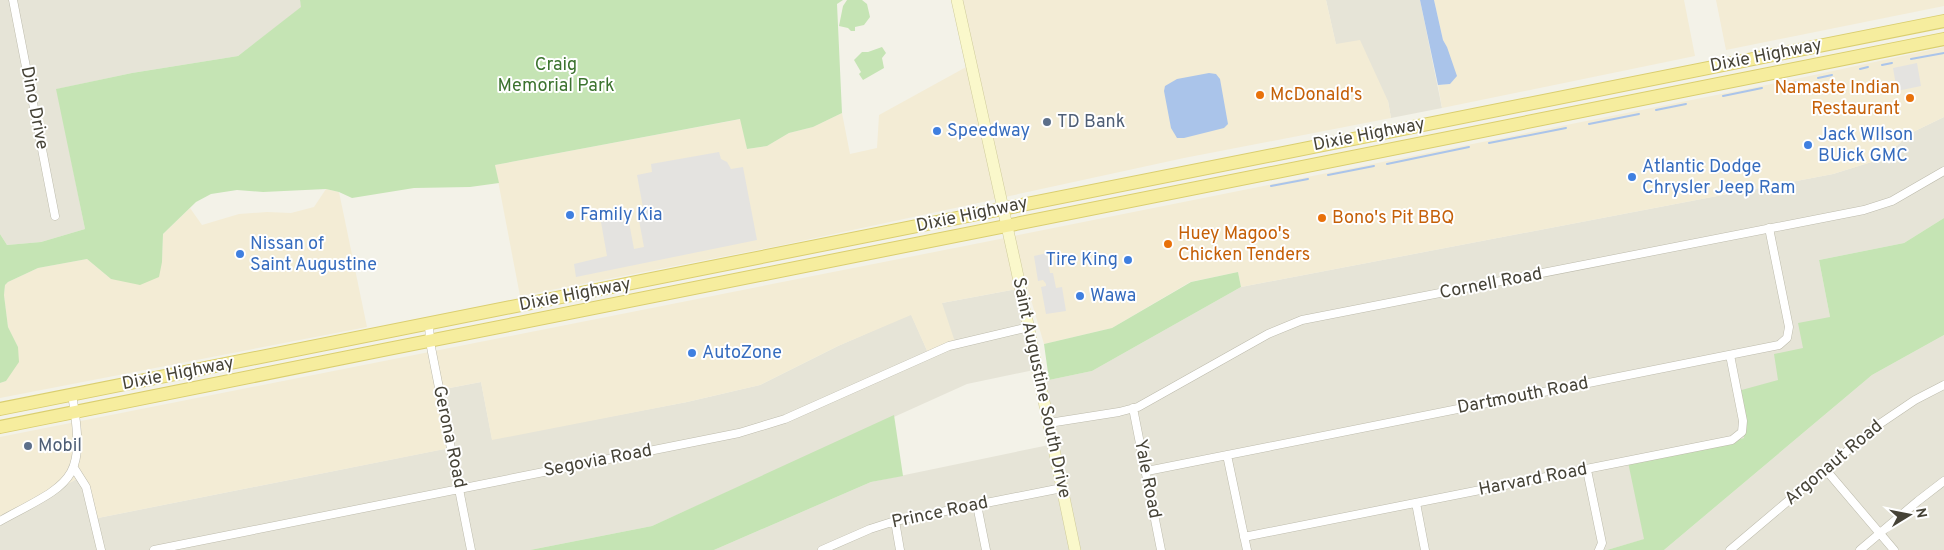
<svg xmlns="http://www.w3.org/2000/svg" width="1944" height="550" viewBox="0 0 1944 550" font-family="Overpass,sans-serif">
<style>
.residential{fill:#e6e4d7}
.commercial{fill:#f3ecd5}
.green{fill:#c5e4b4}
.parking{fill:#e4e3e0}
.water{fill:#aac4ea}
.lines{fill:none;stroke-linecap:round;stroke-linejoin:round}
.stream{stroke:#aac4ea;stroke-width:2}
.street-casing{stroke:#bdbbac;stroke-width:9}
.secondary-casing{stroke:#cfcb9b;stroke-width:12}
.primary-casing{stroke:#dace6f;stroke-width:14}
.street{stroke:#fff;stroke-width:8}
.secondary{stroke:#faf8cb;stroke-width:11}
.primary{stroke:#f6ed9e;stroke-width:12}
.food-dot{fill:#e8710a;stroke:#fff;stroke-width:2}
.service-dot{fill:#5c6f8a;stroke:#fff;stroke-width:2}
.shop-dot{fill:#3f7fe0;stroke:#fff;stroke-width:2}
.labels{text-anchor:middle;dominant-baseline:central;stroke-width:4;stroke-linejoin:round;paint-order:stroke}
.street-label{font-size:18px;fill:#464337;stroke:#fff}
.park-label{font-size:18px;fill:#3c732f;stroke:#fff}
.food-label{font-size:18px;fill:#c56008;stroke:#fff;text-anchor:start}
.service-label{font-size:18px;fill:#4e5e75;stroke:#fff;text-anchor:start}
.shop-label{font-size:18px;fill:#366cbe;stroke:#fff;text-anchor:start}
</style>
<rect width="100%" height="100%" fill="#f3f2e8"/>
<!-- residential -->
<path class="residential" d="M0,0H300L302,7L238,56L132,73L57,89L85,229L41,242L7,245L0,234Z
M1326,0H1420L1442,108L1391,118L1388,101L1336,45Z
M1944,117V218L1904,243L1819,260L1830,317L1778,380L1744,438L1629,462L1645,539L1607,550H1079L1044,381L1092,371L1241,287L1833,174L1881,159L1913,132Z
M1017,289L1034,370L967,384L652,526L530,550H0V521L82,476L93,519L449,448L439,390L481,382L492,439L687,402L760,385L838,346L911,314L929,355L942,303Z
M1944,335V550H1664L1872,375Z
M1049,445L1070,550H714L871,482Z"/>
<!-- commercial -->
<path class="commercial" d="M962,0H1326L1336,44L1360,40L1388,101L1391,118L1184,158L1005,197Z
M1434,0H1684L1695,56L1442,108L1438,85L1450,84L1447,47L1443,40Z
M1716,0H1944V6L1726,50Z
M1944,47V117L1913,132L1881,159L1833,174L1241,287L1238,272L1190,282L1112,328L1044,344L1021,266L1014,236L1791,80Z
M968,66L997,199L778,246L520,296L495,165L741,119L747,149L767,146L789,133L813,127L842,113L850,154L877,148L879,115Z
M326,189L339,192L367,327L0,398V383L6,381L18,347L8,327L4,295L5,285L8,282L38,268L87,259L111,279L162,262L163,234L190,208L202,225L239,214L267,212L291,213L314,207Z
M1005,238L1017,289L942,303L956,345L929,355L911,315L838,346L760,385L687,402L492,440L481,382L439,390L450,448L93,519L82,476L0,521V437Z"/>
<!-- green -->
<path class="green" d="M300,0H843L837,4L842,113L813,127L789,133L767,146L747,149L740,119L495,165L499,183L470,187L414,188L352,198L339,192L326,189L263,192L237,190L211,194L196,202L163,234L162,262L159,277L140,285L111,279L87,259L38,268L8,282L5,285L4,295L8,327L18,347L19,362L6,381L0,383V234L7,245L41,242L85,229L56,89L132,73L238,56L301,7Z
M847,0H862L867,4L870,17L864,25L855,27V31H851L848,28L839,26L843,6Z
M882,47L886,53L882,58L884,68L863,80L859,74L861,72L854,60L862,52H868Z
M1944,218V335L1872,375L1664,550H1607L1644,539L1628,462L1744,438L1738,391L1778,380L1774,354L1803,348L1798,323L1830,317L1819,260L1904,243Z
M1238,272L1241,287L1092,371L1049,380L1044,344L1112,328L1191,282Z
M894,415L903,476L871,482L714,550H530L652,526Z"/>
<!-- parking -->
<path class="parking" d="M1917,63L1921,86L1897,91L1893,68Z
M719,152L721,159L727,162L731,169L743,167L757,240L576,277L574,264L607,256L601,222L628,217L634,249L644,247L638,215L644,213L637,175L652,172L651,164Z
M1047,253L1050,273H1053L1056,288L1062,287L1066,311L1046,314L1041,287L1046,286V284L1043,280L1038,281L1034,256Z"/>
<!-- water -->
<path class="water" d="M1420,0H1434L1443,40L1447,47L1457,76L1450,84L1438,85Z
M1209,73L1216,74L1220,79L1228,124L1224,128L1184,138H1177L1171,128L1164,91L1165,86L1177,79Z"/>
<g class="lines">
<!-- stream -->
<path class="stream" d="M1911,59L1944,53
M1882,65L1892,63
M1860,69L1868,67
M1818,78L1832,75
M1780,85L1799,82
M1723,96L1762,88
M1656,110L1686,104
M1589,124L1639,114
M1489,143L1566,128
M1387,164L1469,147
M1328,175L1374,166
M1271,186L1308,179"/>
<defs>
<path id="street" d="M13,0L55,216
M429,324L430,342L471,550
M1133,408L1161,550
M1049,423L1119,412L1138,407L1268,334L1302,320L1864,210L1892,201L1944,171
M1227,455L1247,550
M74,468L86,487L101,550
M1587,470L1602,543L1599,550
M1826,470L1894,550
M1147,471L1779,345L1787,338L1789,327L1769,228
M1416,503L1425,550
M977,505L986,550
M0,521C72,482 87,482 72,395
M895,521L900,550
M1244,537L1732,440L1742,432L1743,421L1730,355
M154,550L739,433L785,419L949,346L1029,327
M822,550L870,529L895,521L1062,488
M1730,550L1878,425L1915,400L1944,385
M1860,550L1918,501L1944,481"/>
<path id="secondary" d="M957,0L1016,267L1075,550"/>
<path id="primary" d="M0,409L1944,21
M0,427C648,297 1296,166 1944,39"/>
</defs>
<!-- street casing -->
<use href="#street" class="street-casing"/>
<!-- secondary casing -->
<use href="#secondary" class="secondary-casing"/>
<!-- primary casing -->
<use href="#primary" class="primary-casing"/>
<!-- street -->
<use href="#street" class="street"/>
<!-- secondary -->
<use href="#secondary" class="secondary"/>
<!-- primary -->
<use href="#primary" class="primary"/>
</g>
<!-- markers -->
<g class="food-dot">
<circle cx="1260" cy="95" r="5"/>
<circle cx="1910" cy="98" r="5"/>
<circle cx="1322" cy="218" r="5"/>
<circle cx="1168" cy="244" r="5"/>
</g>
<g class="service-dot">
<circle cx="1047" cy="122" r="5"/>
<circle cx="28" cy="446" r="5"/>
</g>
<g class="shop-dot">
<circle cx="937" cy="131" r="5"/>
<circle cx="1808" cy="145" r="5"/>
<circle cx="1632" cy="177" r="5"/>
<circle cx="570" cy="215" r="5"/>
<circle cx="240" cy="254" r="5"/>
<circle cx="1128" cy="260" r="5"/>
<circle cx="1080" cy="296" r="5"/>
<circle cx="692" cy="353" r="5"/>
</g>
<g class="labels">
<!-- street labels -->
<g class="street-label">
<text transform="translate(1766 56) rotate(-11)">Dixie Highway</text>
<text transform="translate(34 108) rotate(79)">Dino Drive</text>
<text transform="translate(1369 135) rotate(-11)">Dixie Highway</text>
<text transform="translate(972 215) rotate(-12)">Dixie Highway</text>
<text transform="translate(1491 284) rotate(-11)">Cornell Road</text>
<text transform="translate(575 295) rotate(-11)">Dixie Highway</text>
<text transform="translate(178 374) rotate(-11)">Dixie Highway</text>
<text transform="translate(1041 388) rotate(78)">Saint Augustine South Drive</text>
<text transform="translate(1523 396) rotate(-11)">Dartmouth Road</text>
<text transform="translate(449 437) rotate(78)">Gerona Road</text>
<text transform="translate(598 461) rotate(-11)">Segovia Road</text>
<text transform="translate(1834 463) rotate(-40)">Argonaut Road</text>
<text transform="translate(1147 479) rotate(79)">Yale Road</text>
<text transform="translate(1533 480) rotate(-11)">Harvard Road</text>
<text transform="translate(940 513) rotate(-12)">Prince Road</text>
</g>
<!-- park labels -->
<g class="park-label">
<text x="556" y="65">Craig<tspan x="556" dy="21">Memorial Park</tspan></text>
</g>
<!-- food labels -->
<g class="food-label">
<text x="1900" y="88" text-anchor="end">Namaste Indian<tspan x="1900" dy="21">Restaurant</tspan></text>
<text x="1270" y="95">McDonald's</text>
<text x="1332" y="218">Bono's Pit BBQ</text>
<text x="1178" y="234">Huey Magoo's<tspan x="1178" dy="21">Chicken Tenders</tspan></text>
</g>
<!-- service labels -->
<g class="service-label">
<text x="1057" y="122">TD Bank</text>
<text x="38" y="446">Mobil</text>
</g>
<!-- shop labels -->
<g class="shop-label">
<text x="947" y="131">Speedway</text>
<text x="1818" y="135">Jack WIlson<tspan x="1818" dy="21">BUick GMC</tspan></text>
<text x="1642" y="167">Atlantic Dodge<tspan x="1642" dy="21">Chrysler Jeep Ram</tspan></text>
<text x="580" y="215">Family Kia</text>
<text x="250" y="244">Nissan of<tspan x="250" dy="21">Saint Augustine</tspan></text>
<text x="1118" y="260" text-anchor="end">Tire King</text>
<text x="1090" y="296">Wawa</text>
<text x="702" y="353">AutoZone</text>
</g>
</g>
<!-- north arrow -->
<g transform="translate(1909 515) rotate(80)" stroke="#ffffff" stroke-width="4" paint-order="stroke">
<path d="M0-4L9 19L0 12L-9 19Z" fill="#464337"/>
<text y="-8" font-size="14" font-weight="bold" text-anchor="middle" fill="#464337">N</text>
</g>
</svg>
